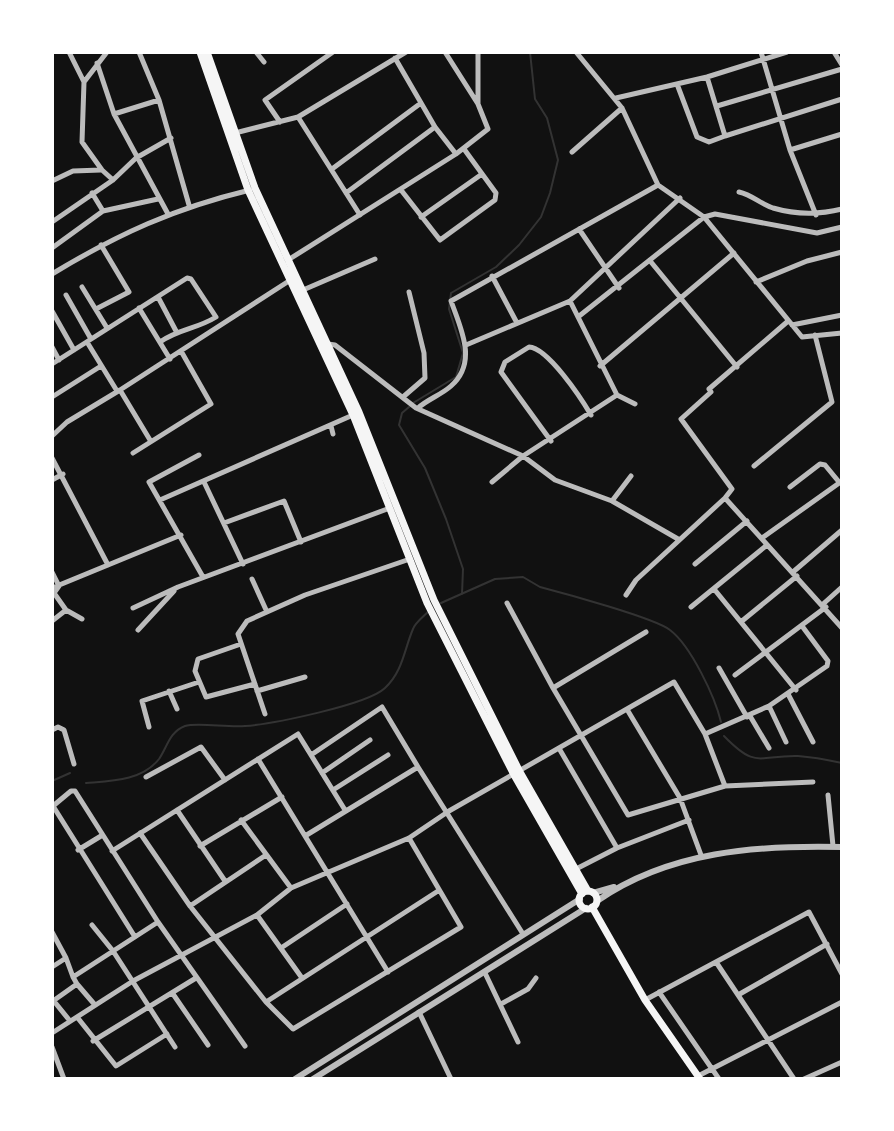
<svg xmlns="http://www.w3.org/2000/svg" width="894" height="1131" viewBox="0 0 894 1131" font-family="'Archivo Narrow',sans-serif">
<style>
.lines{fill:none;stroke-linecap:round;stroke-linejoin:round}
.stream{stroke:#333;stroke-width:2}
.minor{stroke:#bcbcbc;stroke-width:5}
.tertiary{stroke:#bcbcbc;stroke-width:6}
.primary{stroke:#f5f5f5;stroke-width:7}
</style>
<rect width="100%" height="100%" fill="#111"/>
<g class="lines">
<!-- stream -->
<path class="stream" d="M413,403L456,377L463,353L449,309L451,293L496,267L519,245L541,217L550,193L558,160L547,118L535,99L530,52
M409,407L402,413L399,425L425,468L446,519L463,569L462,594
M441,603L495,579L523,577L540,587C563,593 655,618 670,630C691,646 715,697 721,722
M724,736C757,770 758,755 798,756C812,757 828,760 842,763
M52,781L70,773
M86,783C110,781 142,781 159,759C167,748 169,732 185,726C197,722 230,728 245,726C272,724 367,705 385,688C403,671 404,650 413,629C415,623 424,616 429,611"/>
<!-- minor -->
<path class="minor" d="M69,52L84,82L82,142L102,170L113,180
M139,52L159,100L189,205
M256,52L264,62
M478,52V103
M576,52L622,108L658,185L704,217L802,337L842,333
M761,52L790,150L816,215
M834,52L842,65
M395,58L435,127L456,154
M97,63L114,114L168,214
M84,82L107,52
M677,84L697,137L709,142L725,136L707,77
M616,98L707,77L787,52
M717,106L842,69
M114,114L159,100
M298,117L360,215
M280,122L265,100L333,52
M235,133L298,117L406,52
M725,136L842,99
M790,150L842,134
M572,152L622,108
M332,169L421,103
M52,181L73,171L101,170
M401,190L440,240L495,200L496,193L464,149
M739,192C752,195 761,204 773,208C797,215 818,215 842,209
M92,193L103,211
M346,193L435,127
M421,217L482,174
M52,222L113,180L136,158L171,138
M579,229L619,288
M52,248L103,211L158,199
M288,260L456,154L488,129L478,104L445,52
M651,262L737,367
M52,274C118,234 175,208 250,190
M492,276L517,323
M756,282L807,261L842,252
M82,287L107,328
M303,290L375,259
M66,295L91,339
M158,297L176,331
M139,308L170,359
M96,309L129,292L101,245
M52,311L74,350
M578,317L704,217L715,214L817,233L842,227
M792,325L842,315
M87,342L117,391
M328,344L335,345L416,408L523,456L555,480L612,501L678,539
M466,345L570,301L680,198
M52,347L59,360
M52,364L187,278L191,279L216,317C197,329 178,329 160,342
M600,366L734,253
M120,390L292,279
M617,395L635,404
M52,397L101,366
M403,397L425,378L424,353L409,292
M418,408C428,399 441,395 451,386C478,362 461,329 451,301L658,185
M331,426L333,434
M52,436L67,422L120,390L150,440
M551,441L501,372L505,362L529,347C548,348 581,398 591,415
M133,453L211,404L181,351
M199,455L149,482L203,577
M52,458L108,565
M754,466L832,402L815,335
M52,480L63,474
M204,482L243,564
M492,482L523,456L617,395L570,301
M790,487L820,464L825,465L839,482
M725,498L732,489L681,419L711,392L709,389L787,322
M160,500L353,415
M612,501L631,476
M224,523L284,501L301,542
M762,538L842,481
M695,564L747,521
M52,572L59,586L54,593L66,610L82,619
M793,572L842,530
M252,579L267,612
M52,588L181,535
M714,589L796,690
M626,595L636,580L725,498L842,628
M507,603L553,688L628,815L725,786L813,782
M822,605L842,587
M691,607L767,545
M133,608L178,587L390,508
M52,621L66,610
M742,621L797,576
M138,630L174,591
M241,644L198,659L195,671L206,697L255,684
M719,668L747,717
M735,675L826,607
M553,688L646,632
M169,691L177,709
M257,691L305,677
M788,694L813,742
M769,706L786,742
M628,711L680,798L701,855
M265,714L238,634L247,621L305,595L410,559
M750,716L769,748
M149,727L142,701L199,682
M52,730L58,727L64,730L74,764
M705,734L769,706L827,666L828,661L802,626
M560,750L617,848
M311,755L382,707L418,767
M258,759L388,972
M322,773L370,740
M146,777L201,747L225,780
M333,790L388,755
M828,795L833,846
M177,810L225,881
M241,820L291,888
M140,833L190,906L266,1002L293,1029L461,927L409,838
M305,836L418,767L523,934
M200,846L282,797
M78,850L101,836
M112,851L298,734L345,810
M576,869L617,848L689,820
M190,906L266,855
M257,915L302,978
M92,925L113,951L175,1047
M52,932L66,958L52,967
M135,937L53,806L71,791H75L158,922L245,1046
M281,948L347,904
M66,958L73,977
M716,962L794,1079
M485,973L518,1042
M77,984L95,1005
M659,992L719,1079
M173,994L208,1045
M738,995L827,944
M53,1000L70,1021
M645,1000L809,912L842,974
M53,1001L77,984L73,977L158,922
M266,1002L438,891
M501,1004L528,989L536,978
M419,1012L451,1079
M77,1017L116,1066L167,1034
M52,1033L133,981L257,915L291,888L409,838L449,811L674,682L705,734L725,786
M93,1041L196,978
M52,1047L64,1079
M698,1076L842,1002
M804,1079L842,1062"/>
<!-- tertiary -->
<path class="tertiary" d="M593,893L614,887
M597,901C669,851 757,845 842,847
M295,1079L580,899
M313,1079L586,908"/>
<!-- primary -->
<path class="primary" d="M200,52L248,190L353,415L427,603L514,775L582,894
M207,52L255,188L359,412L434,600L520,772L588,891
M579 900a9 9 0 1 1 18 0a9 9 0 1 1-18 0Z
M592,907L645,1000L700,1079"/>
</g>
<!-- border -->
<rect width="894" height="1131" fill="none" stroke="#ffffff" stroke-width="108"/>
</svg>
